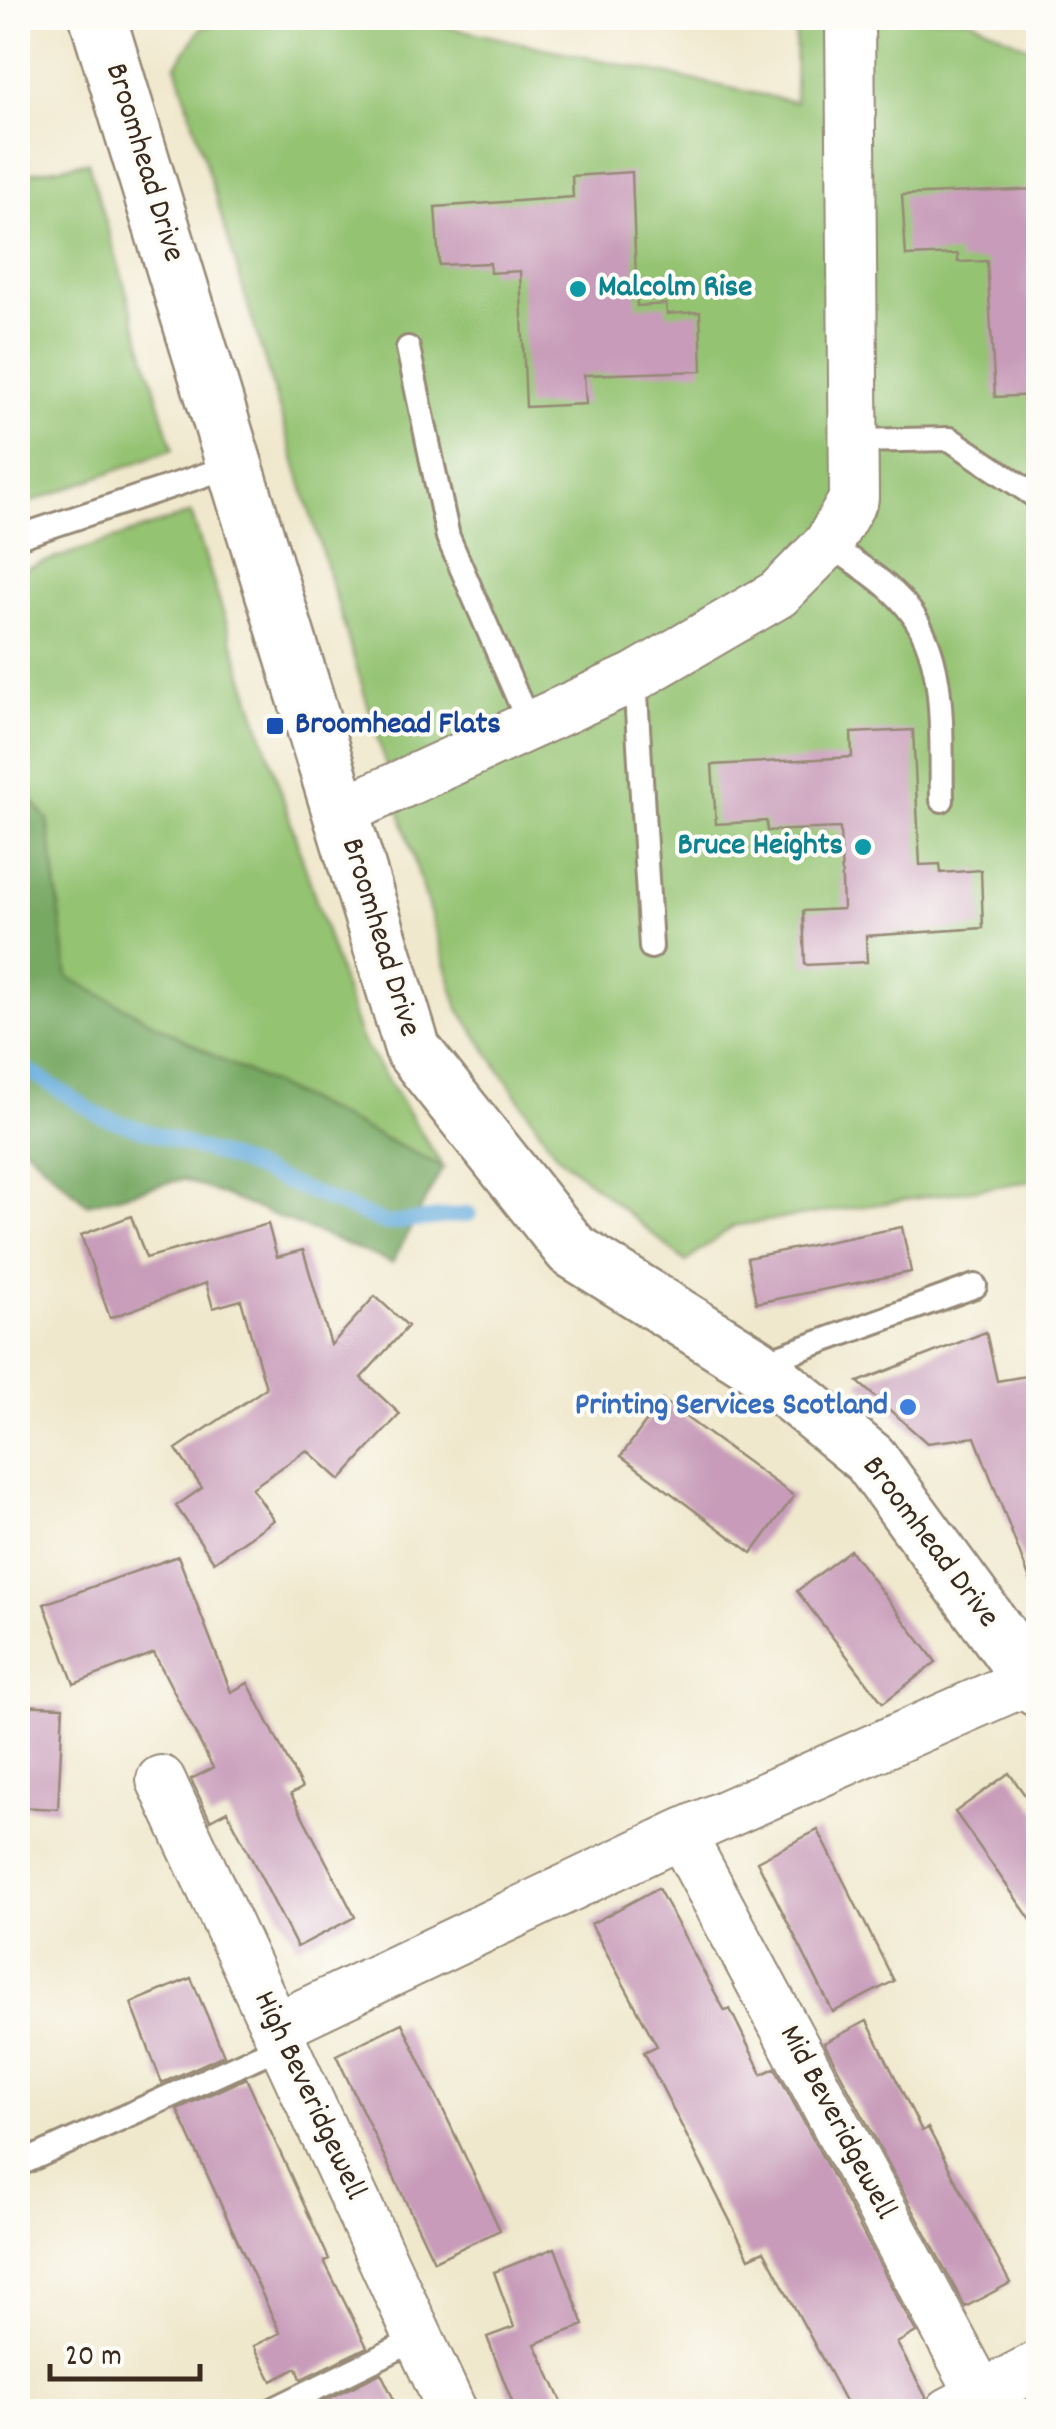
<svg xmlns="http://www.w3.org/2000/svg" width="1056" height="2429" viewBox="0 0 1056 2429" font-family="Dekko,sans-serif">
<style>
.green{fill:#94c372;stroke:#687648;stroke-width:2.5}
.forest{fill:#77a964;stroke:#596a41;stroke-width:2.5}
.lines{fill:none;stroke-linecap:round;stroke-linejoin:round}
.stream{stroke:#66acdc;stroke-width:15}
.building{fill:#c79bb9}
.service-casing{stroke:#968976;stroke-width:28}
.minor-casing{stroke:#968976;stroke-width:52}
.secondary-casing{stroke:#968976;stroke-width:60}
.service{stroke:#fff;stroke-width:22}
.minor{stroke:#fff;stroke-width:48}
.secondary{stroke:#fff;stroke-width:55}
.culture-dot{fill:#0f9aa8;stroke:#fdfcf7;stroke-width:4}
.transit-dot{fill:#1a4fb4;stroke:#fdfcf7;stroke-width:4}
.shop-dot{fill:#3f7fe0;stroke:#fdfcf7;stroke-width:4}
.labels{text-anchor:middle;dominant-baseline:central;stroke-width:8;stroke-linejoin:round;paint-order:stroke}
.street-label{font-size:32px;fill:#3b2a1e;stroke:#fdfcf7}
.culture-label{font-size:32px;font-weight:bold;fill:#0d838f;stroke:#fdfcf7;text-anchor:start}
.transit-label{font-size:32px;font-weight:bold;fill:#164399;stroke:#fdfcf7;text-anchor:start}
.shop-label{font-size:32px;font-weight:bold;fill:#366cbe;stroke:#fdfcf7;text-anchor:end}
</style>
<rect width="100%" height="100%" fill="#fdfcf7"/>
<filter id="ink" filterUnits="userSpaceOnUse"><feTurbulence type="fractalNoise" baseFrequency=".01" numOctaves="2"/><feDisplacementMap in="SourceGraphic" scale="20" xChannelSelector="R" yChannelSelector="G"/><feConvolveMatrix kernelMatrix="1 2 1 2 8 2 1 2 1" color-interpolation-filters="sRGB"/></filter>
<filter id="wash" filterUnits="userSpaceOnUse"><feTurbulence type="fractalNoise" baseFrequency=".0048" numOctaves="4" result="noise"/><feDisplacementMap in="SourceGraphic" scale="40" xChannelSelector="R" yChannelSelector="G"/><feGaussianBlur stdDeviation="2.25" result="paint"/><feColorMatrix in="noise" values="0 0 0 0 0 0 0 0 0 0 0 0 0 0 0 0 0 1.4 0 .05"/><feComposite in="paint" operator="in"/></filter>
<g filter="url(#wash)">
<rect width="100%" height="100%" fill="#f0e8cd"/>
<!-- green -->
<path class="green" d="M254,18H406L795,102L796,18H968L1038,52V1180L733,1226L686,1262L556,1154L459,1009L176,65L202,27Z
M88,162L173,449L18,507V175Z
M191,513L360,1037L443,1167L228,1063L68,977L48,820L18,784V571Z"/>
<!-- forest -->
<path class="forest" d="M18,784L48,820L68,977L228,1063L443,1167L392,1263L183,1179L87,1204L18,1141Z"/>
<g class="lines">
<!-- stream -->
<path class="stream" d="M18,1064L100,1116L228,1158L386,1224L469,1214"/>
</g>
<g id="blocks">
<!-- building -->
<path class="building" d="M632,172L637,306L666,304L667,314L700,312L702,371L584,375L586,404L526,407L520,271L490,273V263L439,265L435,207L573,197L572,176Z
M1038,189V395L995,397L987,261L958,262V254L906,256L902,195Z
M913,730L920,865L940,864L941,873L981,870L983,928L866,936L867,962L805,965L803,911L843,909L840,828L767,831L766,821L716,824L712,765L852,757L851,733Z
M131,1216L146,1258L268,1224L277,1257L303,1250L331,1345L375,1296L408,1326L361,1378L400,1414L340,1480L307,1450L252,1488L274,1520L214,1562L176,1506L202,1488L176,1449L266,1388L241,1300L213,1308L206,1283L110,1318L81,1235Z
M902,1227L911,1272L756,1303L747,1258Z
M986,1332L997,1381L1038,1374V1593H1035L975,1437L927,1443L858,1382Z
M662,1400L794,1496L752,1553L621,1456Z
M850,1550L936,1662L883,1703L797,1591Z
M178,1556L231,1692L248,1683L302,1788L291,1794L355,1917L297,1947L227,1811L210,1820L191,1779L213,1768L154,1653L74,1684L44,1604Z
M18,1705L63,1707L58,1809L18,1807Z
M1009,1773L1038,1813V1930L955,1812Z
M818,1830L894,1981L833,2012L757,1861Z
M658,1888L725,2011L730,2009L762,2074L775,2068L916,2332L897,2343L926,2397L922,2412H851L764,2251L749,2258L644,2052L657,2046L591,1924Z
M191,1978L224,2055L162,2083L131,2003Z
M867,2021L922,2131L928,2128L1010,2283L965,2307L824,2043Z
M402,2023L500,2230L434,2261L336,2055Z
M246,2078L329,2259L324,2261L367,2347L301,2379L297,2368L272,2381L254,2346L280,2333L177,2109Z
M555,2248L584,2325L535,2344L567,2412H516L487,2337L514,2327L494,2272Z
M381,2373L400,2412H316L314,2406Z"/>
</g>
</g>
<g filter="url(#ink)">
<use href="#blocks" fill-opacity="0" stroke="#968976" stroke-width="2.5"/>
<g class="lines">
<defs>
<path id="service" d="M408,348L448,537L530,726
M855,441L950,439L1038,498
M18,537L235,465
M828,544C855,563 886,581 907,607C949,658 940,738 942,800
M635,677L651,947
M759,1364L975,1286
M18,2165L285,2044
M268,2412L419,2338"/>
<path id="minor" d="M341,812L635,677L778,594L828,544L854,498L850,18
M161,1780L453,2412
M681,1834L990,2412
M276,2027L681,1834L1031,1679
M949,2412L1038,2365"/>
<path id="secondary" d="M98,18L413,1050L572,1250L756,1365L870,1459L1038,1689"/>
</defs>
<!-- service casing -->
<use href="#service" class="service-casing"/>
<!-- minor casing -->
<use href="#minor" class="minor-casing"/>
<!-- secondary casing -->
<use href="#secondary" class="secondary-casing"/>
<!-- service -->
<use href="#service" class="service"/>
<!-- minor -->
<use href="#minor" class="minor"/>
<!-- secondary -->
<use href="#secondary" class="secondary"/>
</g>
</g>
<!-- markers -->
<g class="culture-dot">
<circle cx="578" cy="289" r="10"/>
<circle cx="863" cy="847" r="10"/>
</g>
<rect class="transit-dot" x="265" y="716" width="20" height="20" rx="5"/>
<circle class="shop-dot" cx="908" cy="1407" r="10"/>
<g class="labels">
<!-- street labels -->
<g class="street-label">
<text transform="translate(143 163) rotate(73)">Broomhead Drive</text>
<text transform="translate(379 938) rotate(73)">Broomhead Drive</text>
<text transform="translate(929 1543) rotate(53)">Broomhead Drive</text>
<text transform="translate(308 2096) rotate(65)">High Beveridgewell</text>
<text transform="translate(836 2123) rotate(62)">Mid Beveridgewell</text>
</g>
<!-- culture labels -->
<g class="culture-label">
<text x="598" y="289">Malcolm Rise</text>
<text x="843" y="847" text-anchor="end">Bruce Heights</text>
</g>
<!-- transit labels -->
<g class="transit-label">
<text x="295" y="726">Broomhead Flats</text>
</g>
<!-- shop labels -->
<g class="shop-label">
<text x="888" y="1407">Printing Services Scotland</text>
</g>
</g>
<!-- margin -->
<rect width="1056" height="2429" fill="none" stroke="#fdfcf7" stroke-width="60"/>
<!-- scale -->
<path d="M50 2364v15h150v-15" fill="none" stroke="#3b2a1e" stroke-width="5"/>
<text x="65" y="2364" font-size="30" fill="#3b2a1e" stroke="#fdfcf7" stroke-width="8" paint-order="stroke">20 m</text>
</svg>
